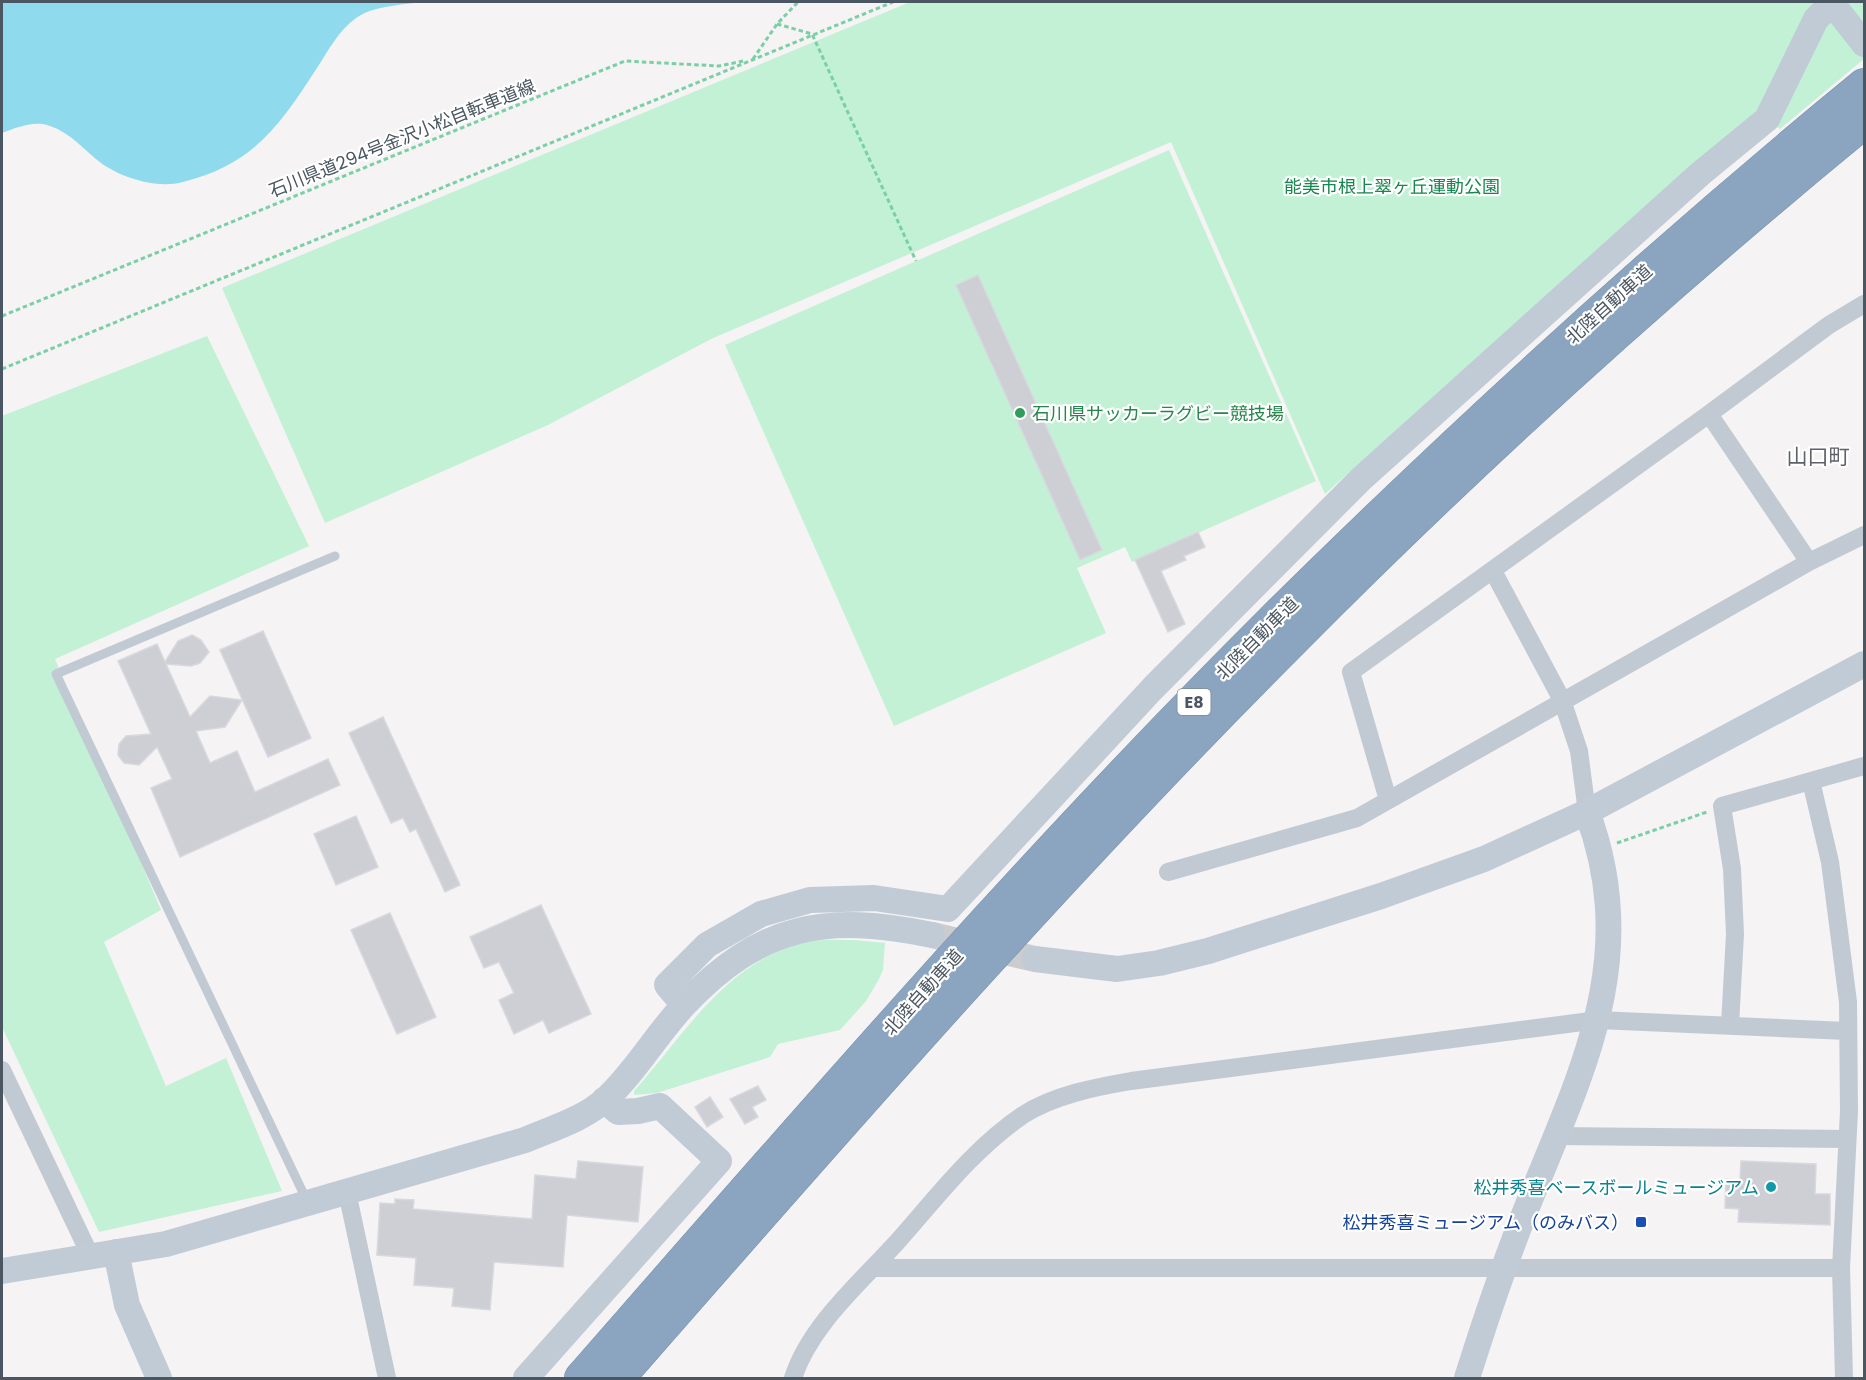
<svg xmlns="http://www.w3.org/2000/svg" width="1866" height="1380" viewBox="0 0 1866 1380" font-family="Poppins,'Noto Sans JP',sans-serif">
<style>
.green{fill:#c3f1d5}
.water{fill:#90daee}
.building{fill:#cdcfd5;stroke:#d7d9de;stroke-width:1.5}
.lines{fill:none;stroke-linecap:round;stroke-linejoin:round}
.secondary-tunnel{stroke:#caccce;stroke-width:26;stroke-dasharray:26 13;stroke-linecap:butt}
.highway-casing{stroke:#7690ad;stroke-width:34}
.path{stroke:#7ad0a6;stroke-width:3;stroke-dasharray:4.5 3;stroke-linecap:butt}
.lane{stroke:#c1cad2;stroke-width:9}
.street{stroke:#c1cad2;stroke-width:18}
.secondary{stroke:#c1cbd6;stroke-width:26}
.highway{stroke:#8ba5c1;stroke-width:33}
.leisure-dot{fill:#2e9e5b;stroke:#fff;stroke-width:2}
.culture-dot{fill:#0f9aa8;stroke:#fff;stroke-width:2}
.transit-dot{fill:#1a4fb4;stroke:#fff;stroke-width:2}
.labels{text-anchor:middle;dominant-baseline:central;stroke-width:4.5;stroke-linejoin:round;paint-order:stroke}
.shield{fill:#fff;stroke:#808990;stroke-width:1.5}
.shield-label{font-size:16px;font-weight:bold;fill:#4a5661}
.street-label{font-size:18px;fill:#4a5661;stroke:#fff}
.park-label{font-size:18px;fill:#17864f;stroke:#fff}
.leisure-label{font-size:18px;fill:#27864d;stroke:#fff;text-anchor:start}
.culture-label{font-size:18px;fill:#0d838f;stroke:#fff;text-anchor:end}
.transit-label{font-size:18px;fill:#164399;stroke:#fff;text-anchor:end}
.quarter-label{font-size:21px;fill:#5f6368;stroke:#fff}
</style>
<rect width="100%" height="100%" fill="#f5f3f3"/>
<!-- green -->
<path class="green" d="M910,2H1864V59L1780,129L1760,116L1509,329L1325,494L1171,142L711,339L548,425L325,523L222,288Z
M1169,150L1316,481L1132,562L1125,547L1077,568L1106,633L894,726L725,345Z
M207,336L309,546L55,659L161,910L104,942L166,1086L226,1058L282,1191L99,1232L2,1027V416Z
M854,940L885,943L883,970L878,981L866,1001L840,1030L778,1044L770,1057L657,1093L634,1095V1091C687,1032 729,956 813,941C826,939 841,940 854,940Z"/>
<!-- water -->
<path class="water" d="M2,2H422C401,5 373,6 356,18C339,30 328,51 317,68C280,125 253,165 183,182C157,189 122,178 101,163C84,150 71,133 50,126C34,120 16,128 2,133Z"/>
<!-- building -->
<path class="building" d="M978,275L1102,550L1080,560L956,285Z
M1198,532L1205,547L1184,556L1186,560L1161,571L1185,624L1168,632L1135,560Z
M263,631L311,738L268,757L220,650Z
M192,635L201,640L209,652L200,663L191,666L166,664L190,717L210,696L242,700L225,727L196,731L210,763L237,751L255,792L328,759L340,785L180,857L151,788L172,779L157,747L139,765L124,763L118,755L119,744L126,736L151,734L118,661L157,644L165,662L178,641Z
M383,717L460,885L445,892L416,829L410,832L403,818L391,823L349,733Z
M356,816L378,867L336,885L314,834Z
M541,905L591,1014L549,1033L543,1020L514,1034L499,1000L514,993L499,962L484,968L470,937Z
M390,913L436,1017L397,1034L351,930Z
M758,1086L766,1100L752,1107L758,1117L745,1124L730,1099Z
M710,1097L723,1117L707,1127L695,1107Z
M578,1161L643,1167L638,1222L567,1215L563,1267L494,1262L490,1310L452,1306L454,1288L414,1285L416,1258L377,1255L380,1203L395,1204V1199L414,1200L413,1209L532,1219L535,1175L576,1179Z
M1741,1161L1816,1164L1815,1194H1830V1225L1738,1222L1739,1209L1725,1208L1726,1179L1740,1180Z"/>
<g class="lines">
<!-- secondary-tunnel -->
<path class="secondary-tunnel" d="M932,935L1035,959"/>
<defs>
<path id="highway" d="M581,1378C806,1121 1031,861 1273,620C1462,433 1659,253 1864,85
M618,1378C837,1128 1056,877 1291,642C1472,459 1665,285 1864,122"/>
</defs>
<!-- highway casing -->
<use href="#highway" class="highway-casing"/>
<!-- path -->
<path class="path" d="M777,24L812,34L916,261
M753,59L777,24L798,2
M2,316L625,61L719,66L743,61
M2,369L893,2
M1617,843L1707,812"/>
<!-- lane -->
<path class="lane" d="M307,1201L56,674L335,556"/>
<!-- street -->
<path class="street" d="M1709,414L1829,325L1864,304
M1493,571L1562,700L1579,751L1587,812
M1811,781L1830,862L1848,1002L1849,1111L1841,1268L1844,1378
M1388,800L1351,672L1709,414L1809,562L1864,535
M1168,872L1357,818L1809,562
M1730,1025L1735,934L1732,869L1722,806L1864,766
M2,1070L90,1255
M1556,1136L1847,1139
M347,1192L387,1378
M874,1268H1841
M793,1378C810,1325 861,1282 898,1241C937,1197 973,1149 1023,1115C1054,1095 1096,1087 1131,1081L1598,1020L1847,1031"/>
<!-- secondary -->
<path class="secondary" d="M1831,2L1864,44
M1035,959L1117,969L1159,963L1208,951L1381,896L1484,859L1587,812L1864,664
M684,1005L667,985L707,945L761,914L810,900L874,898L948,909L1153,688L1361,479L1700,174L1767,119L1816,19L1832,3
M116,1252L127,1305L159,1378
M2,1271L166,1244L525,1140C551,1129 584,1119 606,1099C636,1071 656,1035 684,1005C760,924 827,913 932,935
M526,1378L719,1161L660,1106L638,1111L618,1112L604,1100
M1467,1378C1485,1321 1504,1264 1527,1207C1581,1073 1642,958 1587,812"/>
<!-- highway -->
<use href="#highway" class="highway"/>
</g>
<!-- markers -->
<circle class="leisure-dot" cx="1020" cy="413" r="6"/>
<circle class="culture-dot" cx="1771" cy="1187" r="6"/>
<rect class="transit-dot" x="1635" y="1216" width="12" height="12" rx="3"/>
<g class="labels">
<!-- shield labels -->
<rect class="shield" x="1177.5" y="689" width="33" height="26" rx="4.5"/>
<g class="shield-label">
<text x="1194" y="702">E8</text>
</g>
<!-- street labels -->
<g class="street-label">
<text transform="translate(402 138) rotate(-22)">石川県道294号金沢小松自転車道線</text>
<text transform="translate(1609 304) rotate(-42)">北陸自動車道</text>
<text transform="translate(1257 638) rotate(-45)">北陸自動車道</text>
<text transform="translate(923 992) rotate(-48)">北陸自動車道</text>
</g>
<!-- park labels -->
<g class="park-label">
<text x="1392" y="186">能美市根上翠ヶ丘運動公園</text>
</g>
<!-- leisure labels -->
<g class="leisure-label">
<text x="1032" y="413">石川県サッカーラグビー競技場</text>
</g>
<!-- culture labels -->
<g class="culture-label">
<text x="1759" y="1187">松井秀喜ベースボールミュージアム</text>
</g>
<!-- transit labels -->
<g class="transit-label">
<text x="1629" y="1222">松井秀喜ミュージアム（のみバス）</text>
</g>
<!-- quarter labels -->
<g class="quarter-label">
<text x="1818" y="456">山口町</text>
</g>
</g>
<!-- border -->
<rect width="1866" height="1380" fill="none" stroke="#4a5661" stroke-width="6"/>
</svg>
